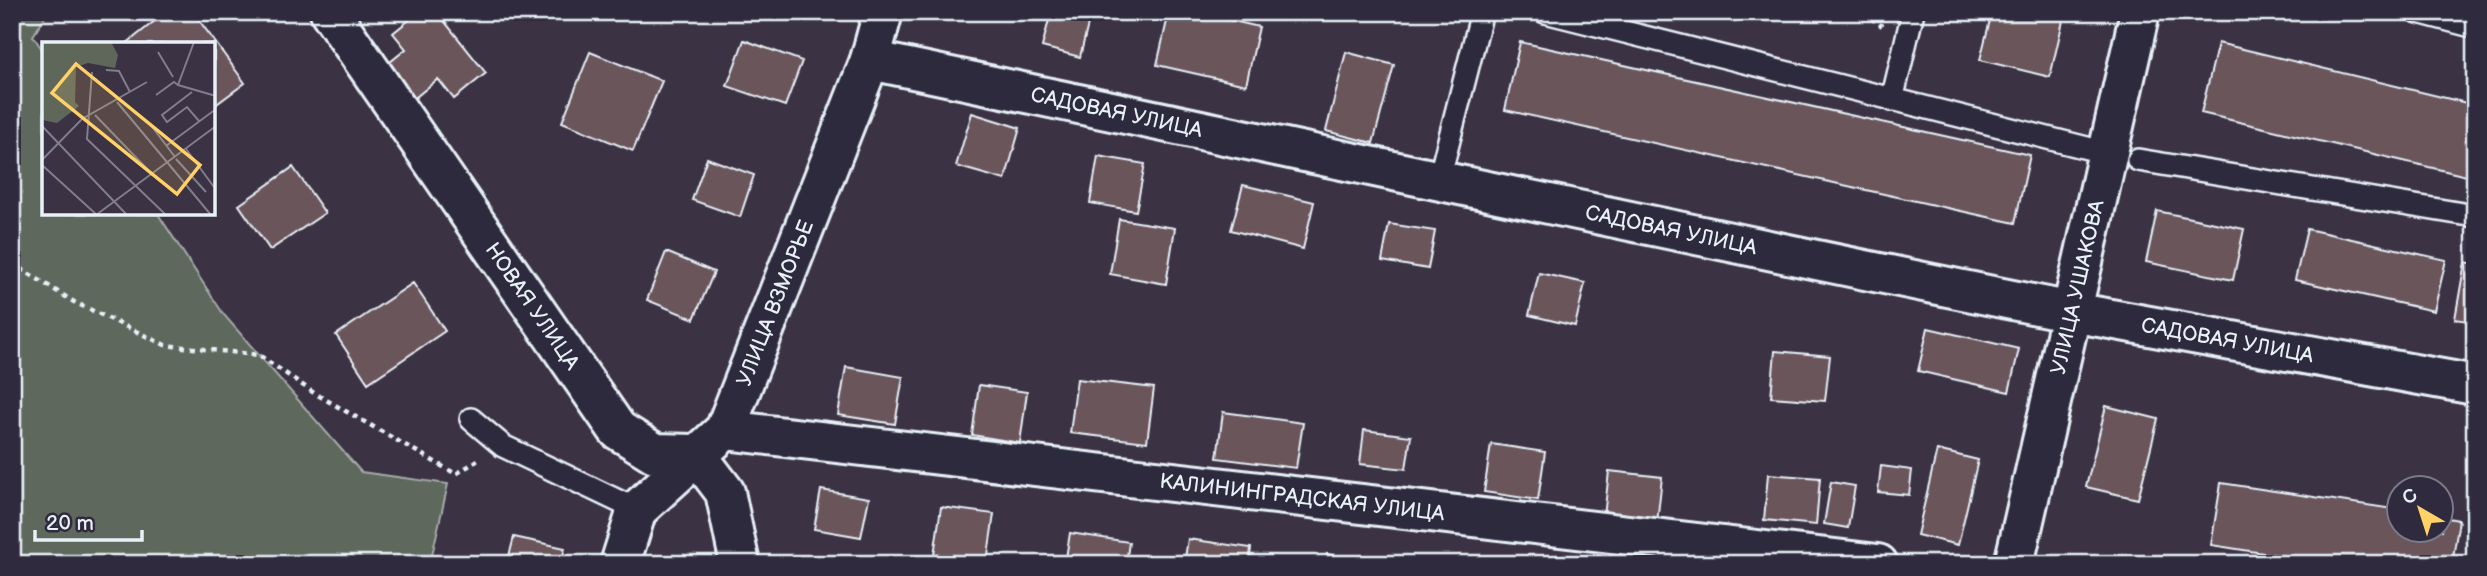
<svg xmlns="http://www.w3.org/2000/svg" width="2487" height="576" viewBox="0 0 2487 576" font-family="'Balsamiq Sans',sans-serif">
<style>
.green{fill:#5f675b;stroke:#a4acaa;stroke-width:2}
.building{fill:#6a545a;stroke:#e8f1f8;stroke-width:2}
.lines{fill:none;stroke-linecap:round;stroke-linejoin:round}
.lane-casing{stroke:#e8f1f8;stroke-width:26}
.street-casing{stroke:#e8f1f8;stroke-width:44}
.secondary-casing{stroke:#e8f1f8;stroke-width:44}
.path{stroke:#e8f1f8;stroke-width:4.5;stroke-dasharray:5 5;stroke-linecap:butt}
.lane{stroke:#2f2a3d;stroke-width:21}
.street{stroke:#2f2a3d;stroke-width:38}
.secondary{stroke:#2f2a3d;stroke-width:38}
.labels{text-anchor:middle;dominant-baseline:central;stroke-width:7;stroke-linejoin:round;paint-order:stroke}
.street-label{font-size:21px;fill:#e8f1f8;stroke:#2f2a3d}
.inset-road{fill:none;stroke:#807e8b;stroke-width:2}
.view{fill:#ffd166;fill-opacity:0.15;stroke:#ffd166;stroke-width:3.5}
.inset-edge{fill:none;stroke:#e8f1f8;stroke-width:3.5}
</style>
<rect width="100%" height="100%" fill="#3b3243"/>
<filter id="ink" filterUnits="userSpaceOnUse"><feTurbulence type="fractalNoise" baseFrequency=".0143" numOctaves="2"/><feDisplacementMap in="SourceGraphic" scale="14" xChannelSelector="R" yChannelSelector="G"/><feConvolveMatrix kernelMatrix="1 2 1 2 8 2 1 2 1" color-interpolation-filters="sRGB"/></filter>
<g filter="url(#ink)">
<!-- green -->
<path class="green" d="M12,12H48L33,36L44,52V214H158L224,315L361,472L448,484L430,564H12Z"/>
<!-- building -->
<path class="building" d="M166,12H193L245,83L214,106V44H126Z
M419,12H437L486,73L454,99L438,79L405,106L378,72L406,49L393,33Z
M1051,12H1091L1080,57L1042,47Z
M1169,12H1195L1259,27L1246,85L1157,65Z
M1992,12H2065L2050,77L1980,60Z
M744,40L802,61L785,106L727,86Z
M1520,42L2030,155L2015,223L1505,110Z
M2218,43L2475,105V178L2201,113Z
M590,52L662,81L633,151L562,122Z
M1346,52L1394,65L1373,143L1326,131Z
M972,113L1020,128L1005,180L956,166Z
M1098,156L1145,164L1136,211L1090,203Z
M707,158L754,175L740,217L692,200Z
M293,167L325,213L270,250L239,205Z
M1243,185L1314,202L1303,249L1231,230Z
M2157,211L2244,229L2233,280L2146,262Z
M1119,219L1175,228L1166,284L1110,274Z
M1389,224L1435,231L1428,269L1382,261Z
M2307,229L2446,260L2434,311L2295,280Z
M666,252L714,272L694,319L647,300Z
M2465,262L2475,264V322L2455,319Z
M1539,273L1585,283L1575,326L1529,315Z
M413,283L445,331L368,383L336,335Z
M1928,328L2019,349L2009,392L1918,371Z
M1775,351L1830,356L1825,401L1771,397Z
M846,367L903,377L895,424L838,415Z
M1077,379L1154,388L1147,442L1070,433Z
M979,385L1027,392L1020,443L972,435Z
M2106,406L2158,419L2138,499L2086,487Z
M1223,412L1303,423L1296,468L1217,458Z
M1364,430L1411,436L1406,469L1360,464Z
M1491,444L1545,452L1538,500L1484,492Z
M1937,450L1978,460L1958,545L1917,535Z
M1881,466L1912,470L1909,495L1878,492Z
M1609,471L1662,477L1657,523L1604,517Z
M1768,474L1820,478L1816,525L1764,520Z
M1831,482L1855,486L1848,528L1824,524Z
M2221,483L2400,510V530H2442V517L2459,520L2452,564H2334L2211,545Z
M821,490L869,498L861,537L814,529Z
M941,507L994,514L987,562L934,555Z
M1070,533L1129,542L1126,564H1065Z
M514,537L565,548L561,564H507Z
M1188,539L1251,548L1249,564H1184Z
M1327,554L1376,564H1325Z"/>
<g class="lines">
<defs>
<path id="lane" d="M1545,12L2107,153
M2418,12L2475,27
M1892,100L1913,12
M2138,160L2475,216
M1439,179L1482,12
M471,419L503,446L637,510"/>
<g id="street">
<path id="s1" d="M330,12L618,430L655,453L696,454L725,492L740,564"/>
<path id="s2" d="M870,60C1271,144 1670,232 2072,312"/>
<path id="s3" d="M725,430L1878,564"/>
<path id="s4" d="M620,564L637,510L725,430L870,60L883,12"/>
</g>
<g id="secondary">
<path id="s5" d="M2072,312L2475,385"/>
<path id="s6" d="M2014,564L2140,12"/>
</g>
</defs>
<!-- lane casing -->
<use href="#lane" class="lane-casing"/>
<!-- street casing -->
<use href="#street" class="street-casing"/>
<!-- secondary casing -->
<use href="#secondary" class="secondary-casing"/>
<!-- path -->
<path class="path" d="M1863,12L1882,26
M12,263L74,302L165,345L259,355L314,393L456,474L478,460"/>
<!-- lane -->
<use href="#lane" class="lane"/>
<!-- street -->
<use href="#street" class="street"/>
<!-- secondary -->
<use href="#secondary" class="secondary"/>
</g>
</g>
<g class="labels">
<!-- street labels -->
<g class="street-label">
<text stroke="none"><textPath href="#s2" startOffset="252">САДОВАЯ УЛИЦА</textPath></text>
<text stroke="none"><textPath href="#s2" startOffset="819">САДОВАЯ УЛИЦА</textPath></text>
<text stroke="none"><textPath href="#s6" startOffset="284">УЛИЦА УШАКОВА</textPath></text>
<text stroke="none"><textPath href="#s4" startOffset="312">УЛИЦА ВЗМОРЬЕ</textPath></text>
<text stroke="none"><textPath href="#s1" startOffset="357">НОВАЯ УЛИЦА</textPath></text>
<text stroke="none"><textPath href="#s5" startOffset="158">САДОВАЯ УЛИЦА</textPath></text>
<text stroke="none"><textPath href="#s3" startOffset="581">КАЛИНИНГРАДСКАЯ УЛИЦА</textPath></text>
</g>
</g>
<!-- overview -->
<g transform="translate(42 42)">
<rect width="173" height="173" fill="#3b3243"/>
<path d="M0,0H69L76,13L73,26L46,21L34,25L33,60L37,64L15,81L0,78Z" fill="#5f675b"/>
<path class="inset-road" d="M152,0L136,43L174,54M116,10L131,35M64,28L77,29L88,50M50,30L45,97L124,173M150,50L120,73L125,80L145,65L157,79M114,53L132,40L136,43M75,60L169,173M53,73L111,133M108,82L133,115M0,84L85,173M124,104L174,67M144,107L172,145M134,117L164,150M0,118L40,77L105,40M0,123L55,173M54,173L174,84"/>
<path class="view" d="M34,22L158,123L135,152L10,51Z"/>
<rect width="173" height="173" class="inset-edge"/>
</g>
<!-- margin -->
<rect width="2487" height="576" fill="none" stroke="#2f2a3d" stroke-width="42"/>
<rect x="21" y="21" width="2445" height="534" fill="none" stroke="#e8f1f8" stroke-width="2.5" filter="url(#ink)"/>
<!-- north arrow -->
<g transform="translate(2420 509) rotate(321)"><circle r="33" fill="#2f2a3d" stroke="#797a88" stroke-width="2"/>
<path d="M0-5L12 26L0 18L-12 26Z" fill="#ffd166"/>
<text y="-10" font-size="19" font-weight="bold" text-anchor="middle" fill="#e8f1f8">С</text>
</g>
<!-- scale -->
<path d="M35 530v10h107v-10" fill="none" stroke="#e8f1f8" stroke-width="3.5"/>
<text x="46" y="530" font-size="21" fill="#e8f1f8" stroke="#2f2a3d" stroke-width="5" paint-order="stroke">20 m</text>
</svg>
